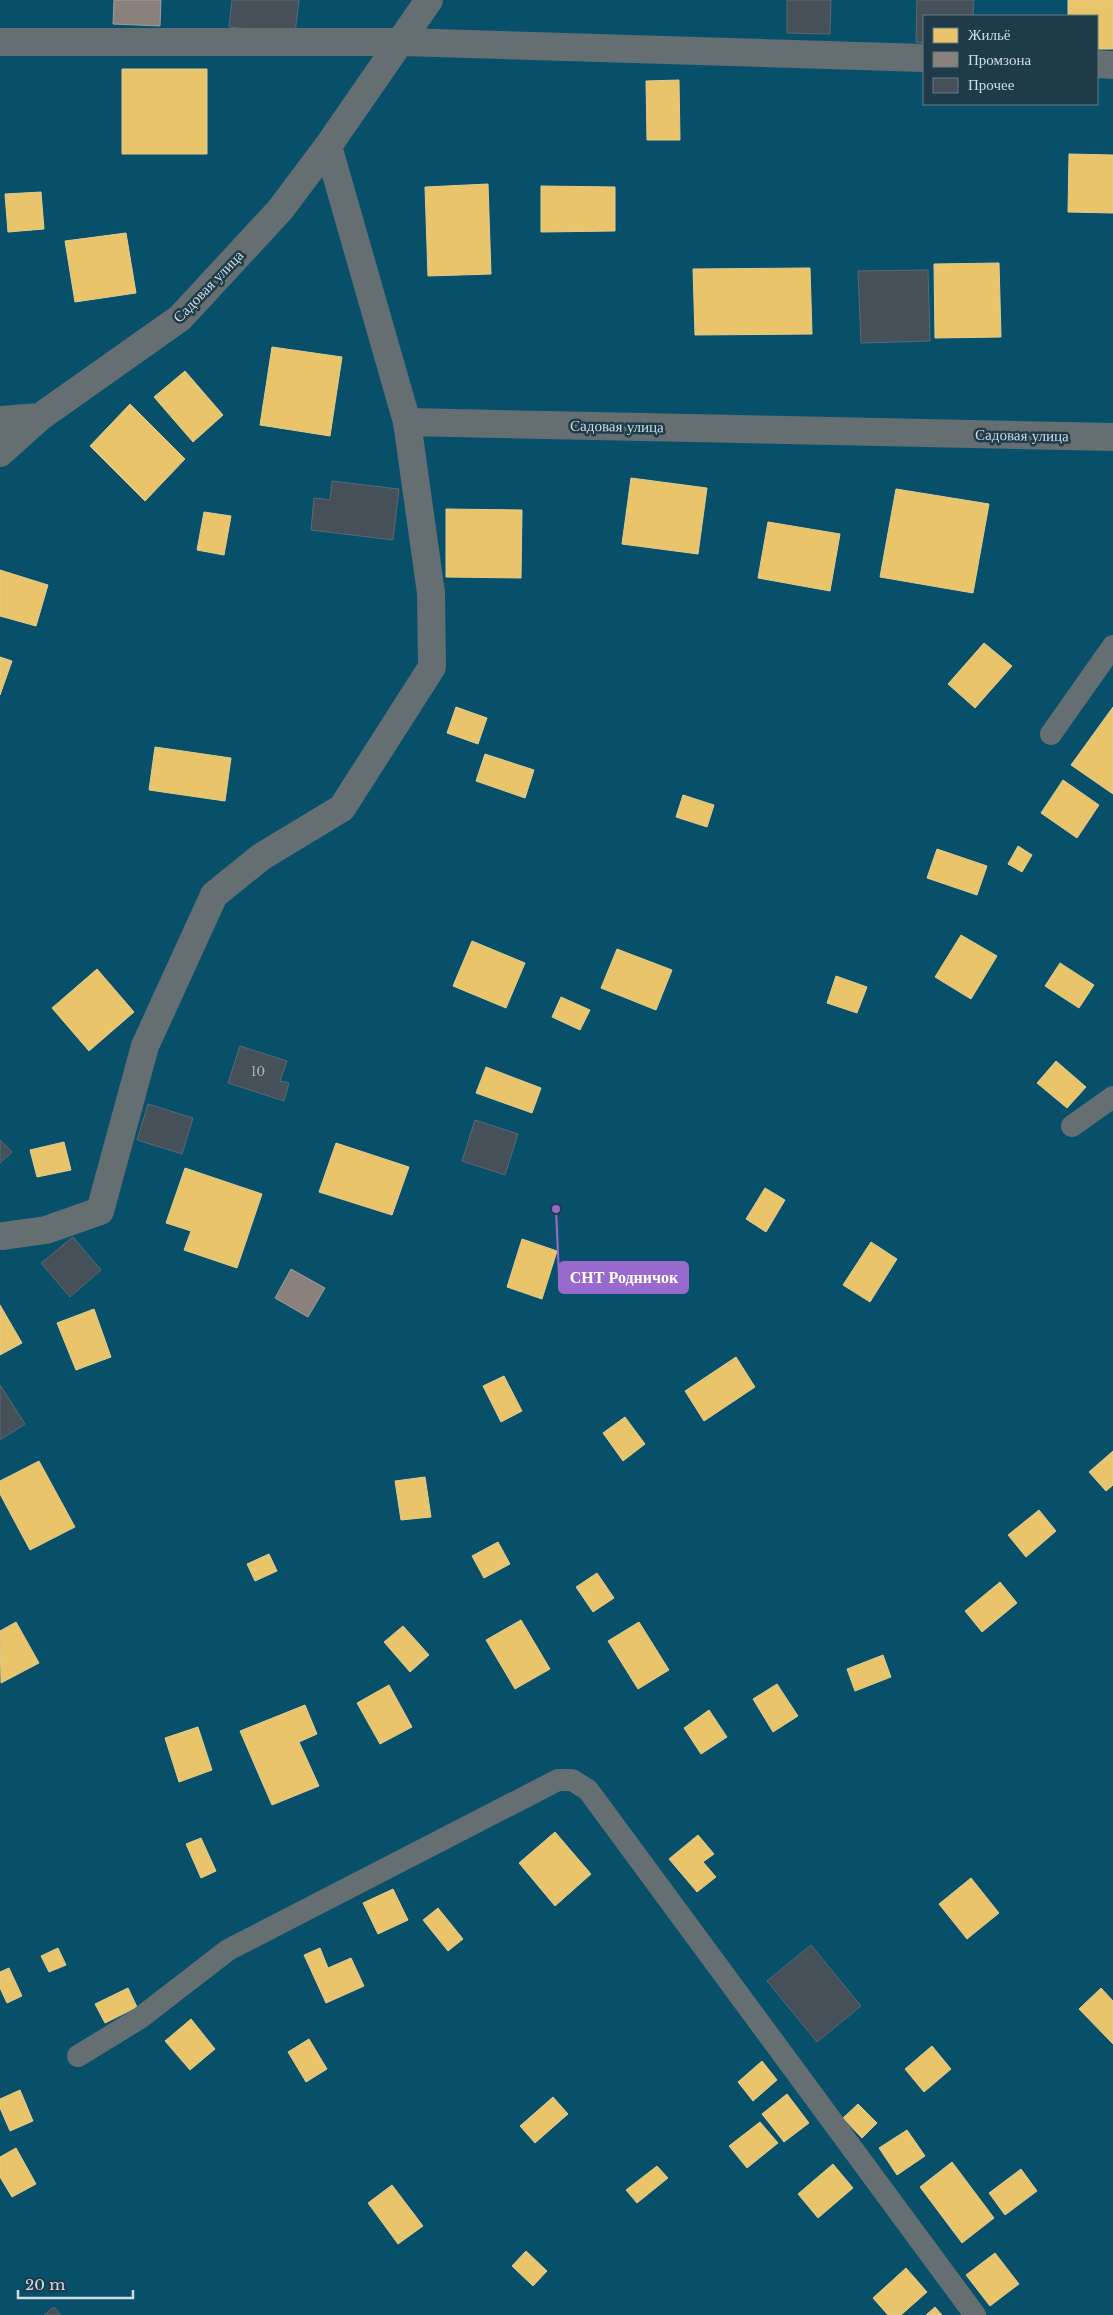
<svg xmlns="http://www.w3.org/2000/svg" width="1113" height="2315" viewBox="0 0 1113 2315" font-family="'Libre Baskerville',serif">
<style>
.green{fill:#08506a;fill-rule:evenodd}
.homes{fill:#e9c46a;stroke:#e1cc8f}
.industry{fill:#8a817c;stroke:#9e9d9c}
.building{fill:#455058;stroke:#5d6870}
.lines{fill:none;stroke-linecap:round;stroke-linejoin:round}
.service{stroke:#656e70;stroke-width:22}
.minor{stroke:#656e70;stroke-width:28}
.labels{text-anchor:middle;dominant-baseline:central;stroke-width:5;stroke-linejoin:round;paint-order:stroke}
.number-label{font-size:12px;fill:#abbac2}
.street-label{font-size:15px;fill:#cddde6;stroke:#1f3b49}
.leader{fill:none;stroke:#986acd;stroke-width:2}
.callout-dot{fill:#986acd;stroke:#1f3b49;stroke-width:2}
.callout{fill:#986acd;stroke:#986acd;stroke-width:2}
.callout-label{font-size:16px;text-anchor:middle;font-weight:bold;fill:#fff}
</style>
<rect width="100%" height="100%" fill="#29383f"/>
<!-- green -->
<path class="green" d="M0,0H1113V2315H0ZM924,16H1097V104H924Z"/>
<!-- homes -->
<path class="homes" d="M1068,0H1113V49H1097V16H1068Z
M122,69H207V154H122Z
M679,80L680,140H647L646,81Z
M1069,154L1113,155V213L1068,212Z
M488,184L491,274L428,276L425,187Z
M541,186L615,187V231L541,232Z
M41,192L44,229L8,232L5,194Z
M126,233L136,293L75,302L65,241Z
M999,263L1001,337L935,338L934,264Z
M810,268L812,334L695,335L693,269Z
M272,347L342,357L330,436L260,425Z
M185,371L223,415L193,442L154,397Z
M130,404L185,459L145,501L90,446Z
M631,478L707,488L698,554L622,544Z
M896,489L989,504L973,593L880,577Z
M446,509L522,510L521,578L446,577Z
M204,512L231,516L224,555L197,550Z
M768,522L840,534L830,591L758,578Z
M0,570L48,585L36,626L0,616Z
M984,643L1012,666L975,708L948,684Z
M0,657L12,661L0,695Z
M456,707L487,718L478,744L447,733Z
M1113,707V794L1071,765Z
M155,747L231,758L225,801L149,790Z
M485,754L534,770L525,798L476,781Z
M1063,780L1099,805L1077,838L1041,813Z
M683,795L714,805L707,827L676,817Z
M1018,846L1032,855L1022,872L1008,864Z
M937,849L987,866L977,895L927,878Z
M961,935L997,956L971,999L935,977Z
M472,941L525,963L506,1008L453,986Z
M617,949L672,970L656,1010L601,988Z
M1060,963L1094,985L1079,1008L1045,986Z
M97,969L134,1012L89,1051L52,1008Z
M836,976L867,987L857,1013L827,1003Z
M561,997L590,1010L580,1030L552,1017Z
M1056,1061L1086,1087L1067,1108L1037,1083Z
M486,1067L541,1088L532,1113L476,1093Z
M64,1142L71,1170L37,1177L30,1150Z
M336,1143L409,1167L392,1215L319,1192Z
M185,1168L262,1194L237,1268L184,1250L191,1231L166,1223Z
M765,1188L785,1200L766,1232L746,1219Z
M522,1239L557,1251L542,1299L507,1287Z
M871,1242L897,1259L870,1302L843,1285Z
M0,1305L22,1343L0,1355Z
M94,1309L111,1357L76,1370L57,1323Z
M736,1357L755,1387L704,1421L685,1391Z
M504,1376L522,1411L501,1422L483,1386Z
M625,1417L645,1444L623,1461L603,1433Z
M1113,1451V1485L1106,1491L1089,1472Z
M39,1461L75,1527L30,1550L0,1494V1481Z
M425,1477L431,1517L401,1520L395,1481Z
M1039,1510L1056,1531L1026,1557L1008,1535Z
M498,1542L510,1564L484,1578L472,1556Z
M269,1554L277,1571L255,1581L247,1564Z
M597,1573L614,1598L593,1612L576,1587Z
M1000,1582L1017,1603L982,1632L965,1611Z
M521,1620L550,1669L515,1689L486,1640Z
M16,1622L39,1663L1,1683L0,1631Z
M639,1622L669,1670L638,1689L608,1641Z
M403,1626L429,1655L410,1672L384,1642Z
M883,1655L891,1677L855,1691L847,1669Z
M777,1684L798,1716L773,1732L753,1699Z
M389,1685L412,1727L380,1744L357,1703Z
M305,1705L317,1734L299,1742L319,1786L272,1805L240,1731Z
M709,1710L727,1737L701,1754L684,1728Z
M198,1727L212,1770L179,1782L165,1738Z
M555,1832L591,1874L555,1906L519,1863Z
M698,1835L714,1854L703,1862L716,1877L697,1892L669,1859Z
M201,1838L216,1871L201,1878L186,1844Z
M971,1878L999,1913L967,1939L939,1904Z
M393,1889L408,1920L378,1934L363,1903Z
M438,1908L463,1939L448,1951L423,1920Z
M58,1948L66,1965L49,1972L41,1956Z
M320,1948L328,1968L351,1958L364,1986L326,2003L304,1955Z
M9,1968L22,1996L7,2003L0,1988V1972Z
M128,1988L137,2007L105,2023L95,2004Z
M1101,1988L1113,2001V2044L1079,2009Z
M191,2019L215,2049L190,2070L165,2041Z
M309,2039L327,2069L306,2082L288,2052Z
M932,2046L951,2069L924,2092L905,2069Z
M762,2061L777,2080L753,2101L738,2082Z
M20,2090L33,2121L10,2131L0,2108V2099Z
M787,2094L809,2123L784,2142L762,2114Z
M553,2097L568,2114L535,2143L520,2126Z
M858,2104L877,2123L862,2138L843,2118Z
M760,2122L778,2143L747,2168L729,2146Z
M907,2130L925,2156L897,2175L879,2148Z
M16,2148L36,2184L12,2197L0,2177V2157Z
M952,2162L994,2218L962,2243L920,2187Z
M833,2164L853,2188L818,2218L798,2194Z
M657,2166L668,2178L637,2203L626,2190Z
M1021,2169L1037,2191L1005,2215L989,2193Z
M392,2185L423,2226L398,2244L368,2203Z
M526,2251L547,2271L533,2286L512,2266Z
M995,2253L1019,2284L990,2306L966,2275Z
M906,2268L927,2292L901,2315H888L873,2298Z
M935,2307L942,2315H926Z"/>
<!-- industry -->
<path class="industry" d="M114,0H161L160,26L113,24Z
M291,1269L325,1288L308,1317L275,1298Z"/>
<!-- building -->
<path class="building" d="M232,0H299L295,34L229,27Z
M787,0H831L830,34L787,33Z
M917,0H974L973,16H924V43L916,42Z
M928,270L930,341L861,343L858,271Z
M332,481L399,489L393,540L311,530L314,498L330,500Z
M240,1046L287,1061L280,1081L289,1083L284,1101L228,1083Z
M148,1104L193,1118L182,1154L137,1140Z
M475,1120L518,1134L505,1175L462,1161Z
M0,1140L12,1152L0,1163Z
M73,1237L101,1270L70,1297L41,1263Z
M0,1385L25,1424L0,1440Z
M811,1945L861,2006L817,2042L767,1981Z
M54,2307L61,2315H44Z"/>
<g class="lines">
<!-- service -->
<path class="service" d="M1051,734L1113,646
M1072,1126L1113,1097
M78,2056L140,2018L228,1950L558,1780H572L588,1790L975,2315"/>
<!-- minor -->
<path class="minor" d="M429,0L328,146L407,422L1113,437
M0,42H402L924,58
M1097,64L1113,65
M0,420L40,417L180,318L280,210L328,146
M0,453L40,417
M3,1236L46,1230L100,1211L145,1046L214,895L261,857L342,808L432,667L431,593L407,422"/>
</g>
<g class="labels">
<!-- number labels -->
<g class="number-label">
<text x="258" y="1071">10</text>
</g>
<!-- street labels -->
<g class="street-label">
<text transform="translate(208 286) rotate(-46)">Садовая улица</text>
<text transform="translate(617 426) rotate(1)">Садовая улица</text>
<text transform="translate(1022 435) rotate(1)">Садовая улица</text>
</g>
</g>
<!-- callouts -->
<path class="leader" d="M556 1209L559 1277"/>
<circle class="callout-dot" cx="556" cy="1209" r="5"/>
<rect class="callout" x="559" y="1262" width="129" height="31" rx="5"/>
<g class="callout-label">
<text x="624" y="1283">СНТ Родничок</text>
</g>
<!-- legend -->
<rect x="923" y="15" width="175" height="90" fill="#1f3b49" stroke="#657c88"/>
<rect x="933" y="28" width="25" height="15" fill="#e9c46a" stroke="#657c88"/>
<text x="968" y="40" font-size="15" fill="#cddde6">Жильё</text>
<rect x="933" y="52" width="25" height="15" fill="#8a817c" stroke="#657c88"/>
<text x="968" y="65" font-size="15" fill="#cddde6">Промзона</text>
<rect x="933" y="78" width="25" height="15" fill="#455058" stroke="#657c88"/>
<text x="968" y="90" font-size="15" fill="#cddde6">Прочее</text>
<!-- scale -->
<path d="M18 2290v8h115v-8" fill="none" stroke="#cddde6" stroke-width="2.5"/>
<text x="25" y="2290" font-size="15" fill="#cddde6" stroke="#1f3b49" stroke-width="4" paint-order="stroke">20 m</text>
</svg>
